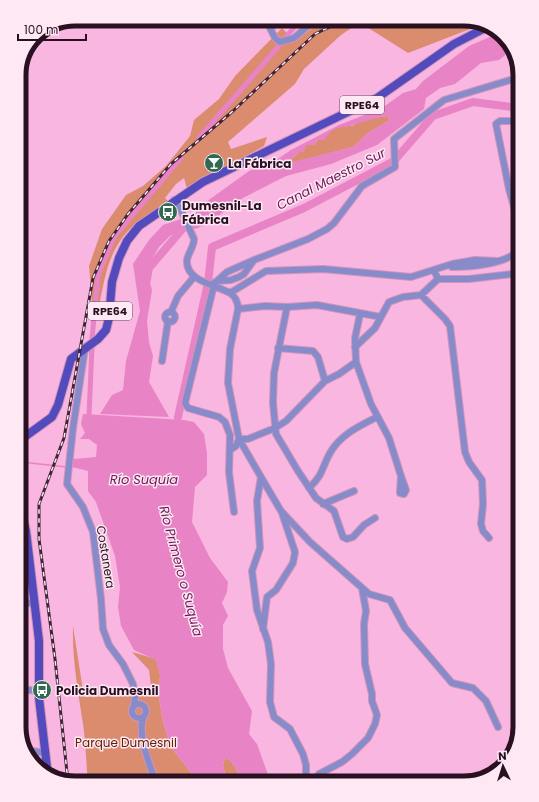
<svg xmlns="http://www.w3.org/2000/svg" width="539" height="802" viewBox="0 0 539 802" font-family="Poppins,sans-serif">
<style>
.green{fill:#db8c6e}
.water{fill:#e883c6;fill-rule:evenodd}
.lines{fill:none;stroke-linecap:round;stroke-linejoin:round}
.stream{stroke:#e883c6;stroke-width:1.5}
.canal{stroke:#e883c6;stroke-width:5}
.river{stroke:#e883c6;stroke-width:8}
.minor-casing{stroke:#cf95ba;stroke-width:8}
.major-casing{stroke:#cf95ba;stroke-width:10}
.minor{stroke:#878bc9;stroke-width:6}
.major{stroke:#534abe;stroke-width:8}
.rail-casing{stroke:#412437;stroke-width:3}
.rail{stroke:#fde8f4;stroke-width:1.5;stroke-dasharray:4.5;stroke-linecap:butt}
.labels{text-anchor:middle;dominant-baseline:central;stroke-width:3;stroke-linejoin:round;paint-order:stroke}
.shield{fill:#fde8f4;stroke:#695260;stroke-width:1}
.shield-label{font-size:11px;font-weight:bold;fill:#291121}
.poi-label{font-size:12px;font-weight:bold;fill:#291121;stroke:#fde8f4;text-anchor:start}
.street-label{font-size:12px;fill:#291121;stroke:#fde8f4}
.park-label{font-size:12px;fill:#652000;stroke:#fde8f4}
.water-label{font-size:13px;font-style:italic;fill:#701759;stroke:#fde8f4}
.rim{fill:none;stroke:#291121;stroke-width:5}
</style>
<rect width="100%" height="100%" fill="#f9b6e0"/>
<!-- green -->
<path class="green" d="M324,19H468L483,24L408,53L362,24L356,25L341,35L304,69L295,84L228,142L231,149L267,137L264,146L187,189L184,178L176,184L165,198L168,201C157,210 143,217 132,227C109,248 105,277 99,306L92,305L89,266L102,229L126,195L143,186L166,166L190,136L194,120L219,99L235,76L282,28L295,41Z
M387,116L390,120L368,133L353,147L287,164L306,145H315L317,140L339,126H352L363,120Z
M73,626L84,697L152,695L149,670L132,652L156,659L160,675L159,698L163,722L171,747L199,783H88C86,763 86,744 83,724C78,691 72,659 73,626Z
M225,758C234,760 239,774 240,783H227L223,765Z"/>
<!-- water -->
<path class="water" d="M499,33L513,49L499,60L481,63L455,84L440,88L426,98L424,109L377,145L331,164L286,176L243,198L218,216L198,228L171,235L159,247L146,269L152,290L147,321L149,342L153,356L149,382L169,417L100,414L112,395L123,390L126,361L140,311L133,264L149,240L163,225L193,215L210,199L249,171L276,160L291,150L339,125L382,108L403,93L416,89L423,81L469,46ZM387,116L390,120L368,133L353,147L288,163L299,152H304L306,145H315L317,140H325C334,123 340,130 353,125C365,121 375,118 387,116Z
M83,414L184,420L194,422L204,434L207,453V475L195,487L192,522L210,558L228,582L227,592L222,603L228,616L223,625V649L228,668L252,711L249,734L257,744L271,783H240C239,774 234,760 225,758L223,765L227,783H199L171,747L163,722L159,698L160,675L156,660L134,650L121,626L118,607L120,587L115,556L96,502L88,491V471L72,467L74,459L96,457L97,445L89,439H80L85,433L81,424Z"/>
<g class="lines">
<!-- stream -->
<path class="stream" d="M21,462L67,467
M71,467L74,459"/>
<!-- canal -->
<path class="canal" d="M286,37L301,19
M199,138L278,47
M92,339L98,275L114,237L181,158
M89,415L92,347"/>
<!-- river -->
<path class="river" d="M146,284L149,268L185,226
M178,417L208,283L212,247L304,208L394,161L433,116L473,102L520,108"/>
<defs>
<path id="minor" d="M270,19V28
M283,19L270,28L275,38L280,42L294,38L316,19
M174,200L181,210L194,239C194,247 188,253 187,260C185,281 216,285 230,293C236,297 238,302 238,309L230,349L228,383L239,439L261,477L257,501L260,548L252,571L257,610L268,642L271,664L270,702L274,717L290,729L303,754L306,765V783
M520,229L509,189L496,124L500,121H520
M452,267C472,267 505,264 520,250
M434,270L438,279H469L520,273
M217,281L227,272L254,260
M212,284L217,281L231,280L239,277L244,274L254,260L308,239L327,229L334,223L362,186L395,167L394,139L444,100L520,77
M214,285L185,403L188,408L219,417L225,422L230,435L229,472L234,512
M230,293L266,271L323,269L411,277L452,264L475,260L496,261
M421,295L438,279
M287,307L274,373L273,403L276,434L298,471L316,498L334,511L343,537L347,539L353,537L364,525L375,518
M238,309L265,306L287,307L317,305L381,317
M165 317a5 5 0 1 1 10 0a5 5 0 1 1-10 0Z
M171,312L178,296L194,277
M360,314L355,338L356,362L371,404L389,438L401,476L400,493L404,494L406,490L401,476
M355,347L375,328L389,302L403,297L421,295L445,319L450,326L465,452L469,462L482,480L483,504L481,524L483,531L489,538
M85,348L73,428L67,484L83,507L93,532L101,599L103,629L109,645L123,664L133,684L135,697L134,706
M278,348L313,351L318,357L325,381
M162,361L168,321
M19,431L26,435
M230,450L236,446L239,439H248L275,428L286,421L325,381L339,374L356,362
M261,477L281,511L310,542L369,594L390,600L405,628L452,683L473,688L486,701L498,727
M309,488C324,474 321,469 330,453C340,435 359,426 377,417
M323,504L354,491
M19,530L26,531
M19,601L35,604
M263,629L267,597L276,590L293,563L295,552L282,513
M19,689L39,691
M132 711a7 7 0 1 1 14 0a7 7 0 1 1-14 0Z
M144,716C136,732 150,766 156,783
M25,750L46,753
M313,783L319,774L342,762L352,754L368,738L375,724L377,715L372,701V694L365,664L364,624L366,611L362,588"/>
<path id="major" d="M19,441L52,417L58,405L71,359L98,339L106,330L109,318L112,282L119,258L127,241L139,226L203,182L377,98L454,44L489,26
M19,501L26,531L39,641V698L48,776"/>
</defs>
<!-- minor casing -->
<use href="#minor" class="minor-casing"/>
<!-- major casing -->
<use href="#major" class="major-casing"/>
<!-- minor -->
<use href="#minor" class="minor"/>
<!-- major -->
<use href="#major" class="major"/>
<defs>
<path id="rail" d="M68,782L55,659L39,539V504L64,438L93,278L109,241L128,214L171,164L233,111L315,34L346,19"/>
</defs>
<!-- rail casing -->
<use href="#rail" class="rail-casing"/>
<!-- rail -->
<use href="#rail" class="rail"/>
</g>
<!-- icons -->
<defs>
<symbol id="bar-disc" viewBox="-11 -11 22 22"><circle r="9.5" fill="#336950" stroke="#fde8f4"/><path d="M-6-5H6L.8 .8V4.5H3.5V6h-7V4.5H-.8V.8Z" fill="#fff"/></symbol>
<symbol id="bus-disc" viewBox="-11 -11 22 22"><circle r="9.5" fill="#336950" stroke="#fde8f4"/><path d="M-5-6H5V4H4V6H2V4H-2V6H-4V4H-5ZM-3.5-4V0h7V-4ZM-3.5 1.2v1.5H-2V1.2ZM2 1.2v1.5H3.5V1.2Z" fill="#fff"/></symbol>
</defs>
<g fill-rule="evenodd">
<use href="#bar-disc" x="203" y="152" width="22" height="22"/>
<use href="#bus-disc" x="157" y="201" width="22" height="22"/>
<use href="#bus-disc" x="31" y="679" width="22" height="22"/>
</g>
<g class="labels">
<!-- shield labels -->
<g class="shield">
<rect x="340" y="96" width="44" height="18" rx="3"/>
<rect x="88" y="302" width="44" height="18" rx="3"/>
</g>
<g class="shield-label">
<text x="362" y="105">RPE64</text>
<text x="110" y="311">RPE64</text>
</g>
<!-- poi labels -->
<g class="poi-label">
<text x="228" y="163">La Fábrica</text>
<text x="182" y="205">Dumesnil-La<tspan x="182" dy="14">Fábrica</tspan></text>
<text x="56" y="690">Policia Dumesnil</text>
</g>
<!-- street labels -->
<g class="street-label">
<text transform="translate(106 557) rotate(81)">Costanera</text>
</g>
<!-- park labels -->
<g class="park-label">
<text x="126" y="742">Parque Dumesnil</text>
</g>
<!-- water labels -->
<g class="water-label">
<text transform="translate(331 179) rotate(-27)">Canal Maestro Sur</text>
<text x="144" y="479">Río Suquía</text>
<text transform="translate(181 571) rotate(75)">Río Primero o Suquía</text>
</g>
</g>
<!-- crop -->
<path d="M0 0H539V802H0ZM75 26H464A49 49 0 0 1 513 75V727A49 49 0 0 1 464 776H75A49 49 0 0 1 26 727V75A49 49 0 0 1 75 26Z" fill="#fde8f4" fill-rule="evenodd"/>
<path class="rim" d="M75 26H464A49 49 0 0 1 513 75V727A49 49 0 0 1 464 776H75A49 49 0 0 1 26 727V75A49 49 0 0 1 75 26Z"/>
<!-- north arrow -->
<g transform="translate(503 766) rotate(356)" stroke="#fde8f4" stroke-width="3" paint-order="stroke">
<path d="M0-3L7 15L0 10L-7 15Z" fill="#291121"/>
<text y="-6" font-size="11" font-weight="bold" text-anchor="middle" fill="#291121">N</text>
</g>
<!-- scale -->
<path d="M18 34v6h68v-6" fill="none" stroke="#291121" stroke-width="2"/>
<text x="24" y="34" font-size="12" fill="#291121" stroke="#fde8f4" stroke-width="3" paint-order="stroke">100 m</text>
</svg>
